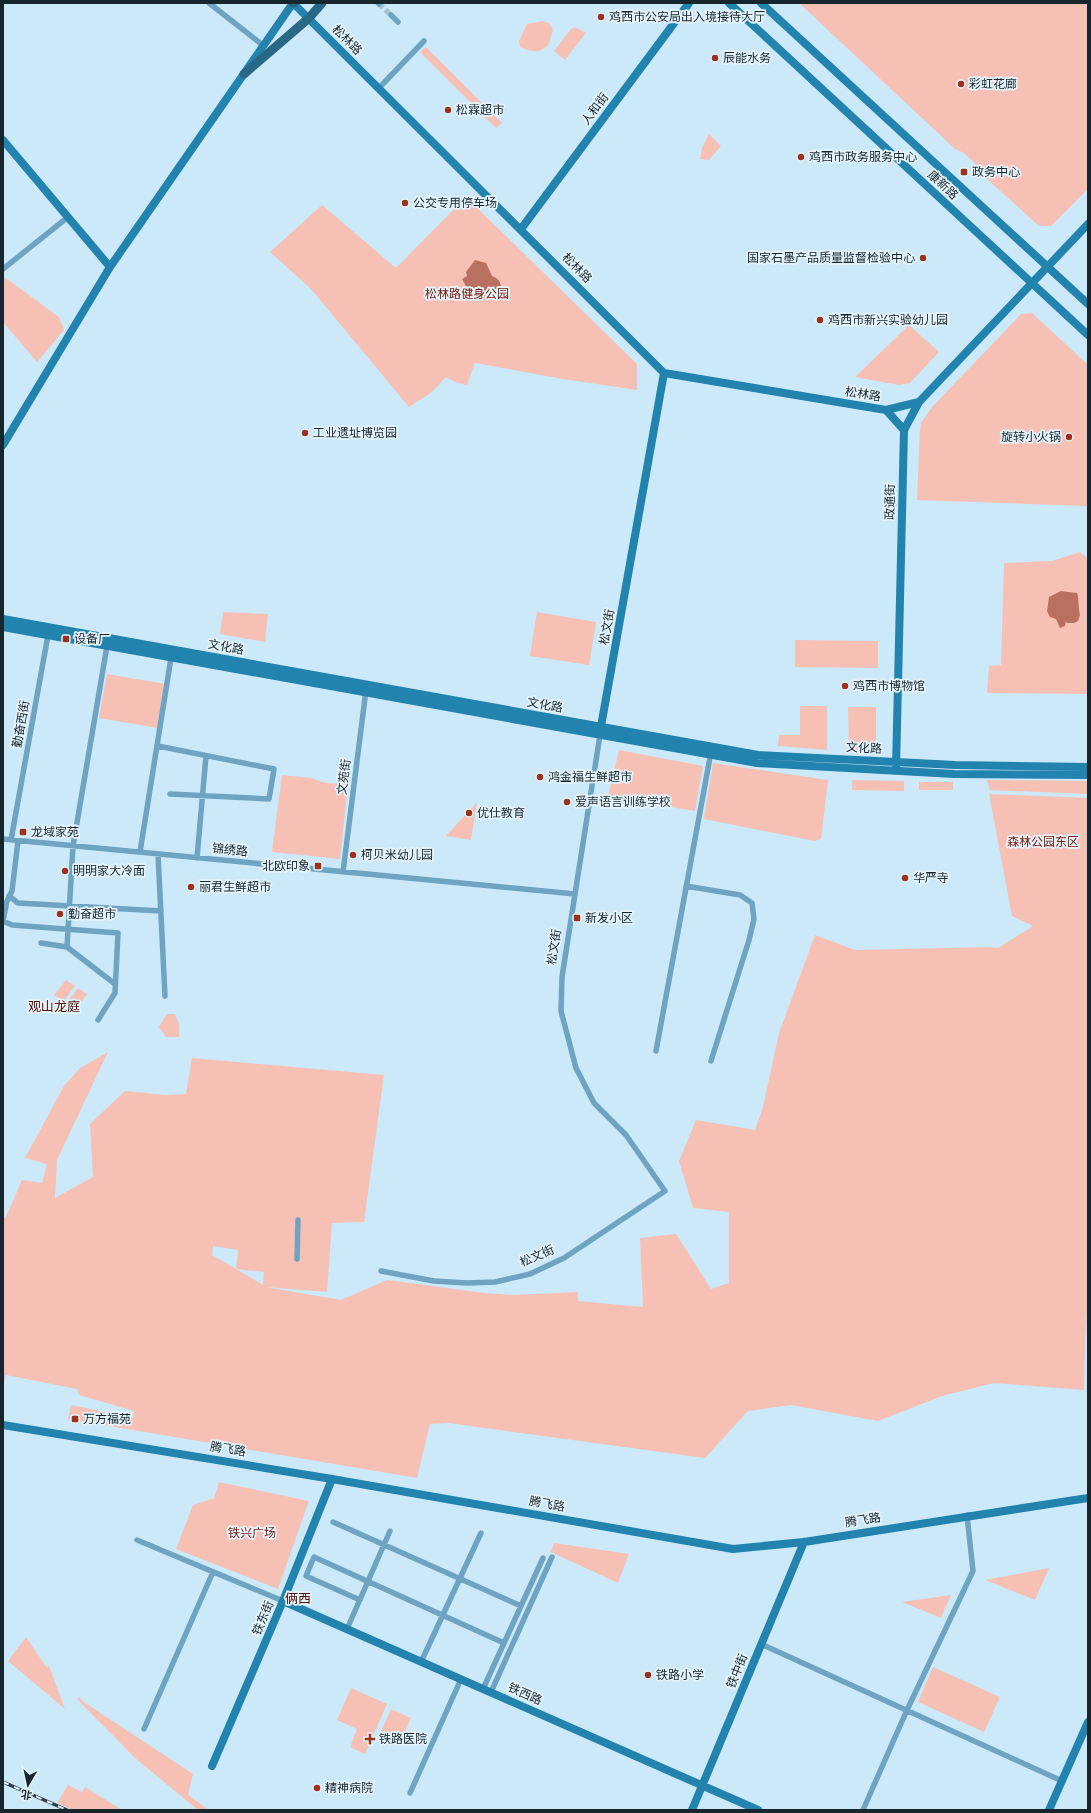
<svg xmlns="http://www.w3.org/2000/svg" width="1091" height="1813" viewBox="0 0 1091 1813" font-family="Raleway,'Noto Sans SC',sans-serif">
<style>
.green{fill:#f6c0b4;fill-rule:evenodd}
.water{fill:#ba7060}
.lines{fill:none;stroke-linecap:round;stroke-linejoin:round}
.street-tunnel{stroke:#a8c2d1;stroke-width:5.5;stroke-dasharray:5.5 3;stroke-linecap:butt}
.street{stroke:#6ea4c1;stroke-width:5.5}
.secondary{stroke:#2283ae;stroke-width:8}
.primary{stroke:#286886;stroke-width:9}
.rail-casing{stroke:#2f3f47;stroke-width:3.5}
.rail{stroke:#e5f4fc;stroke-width:2;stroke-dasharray:6;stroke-linecap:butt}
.poi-dot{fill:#9b321e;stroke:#e5f4fc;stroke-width:1.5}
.labels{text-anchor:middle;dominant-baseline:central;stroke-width:3.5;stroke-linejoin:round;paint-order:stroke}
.poi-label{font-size:12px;fill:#17252c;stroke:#e5f4fc;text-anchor:start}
.street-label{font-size:12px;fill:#17252c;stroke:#e5f4fc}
.park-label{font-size:12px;fill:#771b0a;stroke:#e5f4fc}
.neighbourhood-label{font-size:13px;fill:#510e03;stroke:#e5f4fc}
</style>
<rect width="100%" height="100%" fill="#cce9fa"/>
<!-- green -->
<path class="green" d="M799,3H1088V189L1051,226H1039L988,180L980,168L964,153L955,149Z
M542,21L549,23L553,30C551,34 551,40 549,43C543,54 529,52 520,47L519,41L527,24Z
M575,27L586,33L565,60L554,51L571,29Z
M426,47L502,123L496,128L420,52Z
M709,134L721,146L709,160L700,159L702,148Z
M466,197L637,364V390L563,379L475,363L467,385L455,382L446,377L432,392L409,407L311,289L270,252L322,205L396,268Z
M3,276L59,317L64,330L37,362L3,322Z
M1032,313L1088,365V506L917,500L920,429L921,423L933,406L1021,314Z
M909,325L939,352L910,383L899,385L855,377Z
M1080,552L1087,558L1088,569V694L987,693L989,666L1001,665L1004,563L1052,561Z
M223,612L268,614L265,642L220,634Z
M537,612L596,622L589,665L530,656Z
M795,640L878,641V668L795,667Z
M107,674L165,684L157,728L99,718Z
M800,706H827V750L778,746L779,735H800Z
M848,707H876V751H849Z
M619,750L703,766L695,811L608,797Z
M713,763L828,780L821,839L815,841L704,819Z
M282,775L311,778L326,783L348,784L340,859L272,852Z
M852,780L904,781V791L852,790Z
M987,780L1088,781V794L990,790Z
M919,782H953V790H919Z
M989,794L1088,798V1363L1086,1310L1084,1390L994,1383L942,1396L878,1421L791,1405L748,1411L705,1458L448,1423L430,1424L417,1478L68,1419L71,1405L133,1418L134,1411L79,1395L77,1389L6,1375L3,1387V1218L6,1217L22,1180L42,1183L47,1164L25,1158L64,1086L80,1068L108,1052L57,1160L55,1198L93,1177L90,1124L125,1091L165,1095L186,1094L192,1058L384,1075L364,1222L332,1223L327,1292L265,1287L341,1300L387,1280L484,1293L513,1295L578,1292V1301L643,1307L640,1238L676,1234L711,1289L729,1283V1212L693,1208L679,1161L696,1120L755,1130L763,1107L779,1033L815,935L855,950L990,947L998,948L1033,926L1012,916ZM213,1246L238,1250L236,1269L212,1255ZM236,1269L264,1272L263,1285Z
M477,802L471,840L446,836Z
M66,980L75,986L63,1002L54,995Z
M78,988L87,994L74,1012L65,1006Z
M167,1014H175L179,1024V1037H166L159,1027Z
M219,1482L309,1501L278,1589L176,1549L193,1505L214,1498Z
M554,1543L629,1554L618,1583L551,1552Z
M1049,1568L1035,1600L985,1580Z
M951,1595L941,1618L902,1602Z
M26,1637L47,1668L49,1666L65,1709L8,1661Z
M933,1667L1000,1697L984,1732L918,1702Z
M351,1688L387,1704L365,1754L350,1747L357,1729L337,1720Z
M79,1697L85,1703L193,1774L188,1795L209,1810H198L135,1758L77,1699Z
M391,1709L411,1718L399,1745L379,1736Z
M68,1785L82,1792L85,1787L122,1810H73L57,1803Z"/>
<!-- water -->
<path class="water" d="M475,260L486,263L492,276C497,278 500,280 501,287L499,290L489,291L483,298H477L475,289L466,286L462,279L467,276L466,272Z
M1061,591L1077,593C1079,597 1078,607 1080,615L1078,621L1074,623H1067L1066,621L1065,626L1060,628L1056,619L1050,617L1047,611L1049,597Z"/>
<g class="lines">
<!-- street-tunnel -->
<path class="street-tunnel" d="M379,4L391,15"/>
<!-- street -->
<path class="street" d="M209,3L264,46
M378,3L379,4
M391,15L398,22
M379,88L424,41
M3,269L68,217
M158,746L274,769L269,799L170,794
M3,839L575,894
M11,840L48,635
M18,841L12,891L7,901L3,921L12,925L118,933L115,993L98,1020
M140,852L171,658
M158,854L165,996
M197,858L206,756
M343,872L366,690
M686,886L740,895L752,903L754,919L749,940L711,1061
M9,896L18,903L161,911
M41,943L67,947L73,846L107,646
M67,947L115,984
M656,1051L711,752
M297,1259L298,1220
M381,1271L434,1281L467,1283L495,1282L530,1274L564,1258L665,1191L626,1135L594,1103L576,1068L561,1011L562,977L600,735
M333,1522L521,1606
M137,1540L283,1601
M360,1600L306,1576L314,1557L504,1643
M347,1629L390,1531
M761,1644L1062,1781
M421,1662L481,1533
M483,1689L543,1558
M491,1692L552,1557
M144,1729L213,1572
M410,1793L461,1679
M863,1810L907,1710L973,1571L967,1515"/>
<!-- secondary -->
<path class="secondary" d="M293,3L664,373L886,410L904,430
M729,3L1088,335
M761,3L1088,304
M3,140L110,267
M521,229L689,3
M886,410L919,402
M3,445L110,267L293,3
M3,619L758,755L955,765L1088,767
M3,627L757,763L954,774L1088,775
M600,732L664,373
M896,768L904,430L919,402L1088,224
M3,1425L332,1479L733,1549L804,1542L1088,1498
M283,1601L758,1810
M212,1766L283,1601L332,1479
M692,1810L804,1542
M1049,1810L1088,1722"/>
<!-- primary -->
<path class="primary" d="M293,3H294
M244,74L309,18L322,3"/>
<defs>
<path id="rail" d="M3,1782L67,1810"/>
</defs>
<!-- rail casing -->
<use href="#rail" class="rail-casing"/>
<!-- rail -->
<use href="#rail" class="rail"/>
</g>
<!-- markers -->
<g class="poi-dot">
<circle cx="601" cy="17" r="4"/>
<circle cx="715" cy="58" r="4"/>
<circle cx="961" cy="84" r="4"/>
<circle cx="448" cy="110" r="4"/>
<circle cx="801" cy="157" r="4"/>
<rect x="960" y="168" width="8" height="8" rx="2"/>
<circle cx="405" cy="203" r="4"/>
<circle cx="923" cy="258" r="4"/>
<circle cx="820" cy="320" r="4"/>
<circle cx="305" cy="433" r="4"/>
<circle cx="1069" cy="437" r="4"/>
<rect x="62" y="635" width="8" height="8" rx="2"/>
<circle cx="845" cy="686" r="4"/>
<circle cx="540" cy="777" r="4"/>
<circle cx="567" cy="802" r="4"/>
<circle cx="469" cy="813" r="4"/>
<rect x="19" y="828" width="8" height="8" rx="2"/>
<circle cx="353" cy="855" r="4"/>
<rect x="314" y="862" width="8" height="8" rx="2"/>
<circle cx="65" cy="871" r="4"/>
<circle cx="905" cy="878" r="4"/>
<circle cx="191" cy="887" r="4"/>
<circle cx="60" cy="914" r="4"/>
<rect x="573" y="914" width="8" height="8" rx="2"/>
<rect x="71" y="1415" width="8" height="8" rx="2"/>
<circle cx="648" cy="1675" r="4"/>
<path d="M368 1733h4v4h4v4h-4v4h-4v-4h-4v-4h4z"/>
<circle cx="317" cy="1788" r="4"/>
</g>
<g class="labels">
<!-- poi labels -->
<g class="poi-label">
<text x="609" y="17">鸡西市公安局出入境接待大厅</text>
<text x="723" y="58">辰能水务</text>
<text x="969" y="84">彩虹花廊</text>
<text x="456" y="110">松霖超市</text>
<text x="809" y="157">鸡西市政务服务中心</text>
<text x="972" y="172">政务中心</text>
<text x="413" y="203">公交专用停车场</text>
<text x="915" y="258" text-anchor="end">国家石墨产品质量监督检验中心</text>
<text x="828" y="320">鸡西市新兴实验幼儿园</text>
<text x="313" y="433">工业遗址博览园</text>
<text x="1061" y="437" text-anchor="end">旋转小火锅</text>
<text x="74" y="639">设备厂</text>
<text x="853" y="686">鸡西市博物馆</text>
<text x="548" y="777">鸿金福生鲜超市</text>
<text x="575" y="802">爱声语言训练学校</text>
<text x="477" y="813">优仕教育</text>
<text x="31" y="832">龙域家苑</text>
<text x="361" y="855">柯贝米幼儿园</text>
<text x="310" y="866" text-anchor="end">北欧印象</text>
<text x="73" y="871">明明家大冷面</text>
<text x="913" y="878">华严寺</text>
<text x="199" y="887">丽君生鲜超市</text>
<text x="68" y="914">勤奋超市</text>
<text x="585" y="918">新发小区</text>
<text x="83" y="1419">万方福苑</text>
<text x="656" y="1675">铁路小学</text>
<text x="379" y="1739">铁路医院</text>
<text x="325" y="1788">精神病院</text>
</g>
<!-- street labels -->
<g class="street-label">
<text transform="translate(347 40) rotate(45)">松林路</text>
<text transform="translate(595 109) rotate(-53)">人和街</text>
<text transform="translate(943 185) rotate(43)">康新路</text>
<text transform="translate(577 268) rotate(45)">松林路</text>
<text transform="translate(863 394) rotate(9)">松林路</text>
<text transform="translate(890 502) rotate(-89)">政通街</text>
<text transform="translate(607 627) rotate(-80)">松文街</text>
<text transform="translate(226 647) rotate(10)">文化路</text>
<text transform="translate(545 705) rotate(10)">文化路</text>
<text transform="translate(21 724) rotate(-80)">勤奋西街</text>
<text transform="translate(864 748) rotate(3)">文化路</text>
<text transform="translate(344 777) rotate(-83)">文苑街</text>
<text transform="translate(230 850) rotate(6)">锦绣路</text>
<text transform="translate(554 947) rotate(-81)">松文街</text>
<text transform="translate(537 1256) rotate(-23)">松文街</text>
<text transform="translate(228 1449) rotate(9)">腾飞路</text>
<text transform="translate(547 1504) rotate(10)">腾飞路</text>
<text transform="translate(863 1520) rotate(-9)">腾飞路</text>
<text transform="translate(263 1618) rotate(-67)">铁东街</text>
<text transform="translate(737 1671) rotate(-68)">铁中街</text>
<text transform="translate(525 1694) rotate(24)">铁西路</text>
</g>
<!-- park labels -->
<g class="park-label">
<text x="467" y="294">松林路健身公园</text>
<text x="1043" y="842">森林公园东区</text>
<text x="252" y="1533">铁兴广场</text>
</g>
<!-- neighbourhood labels -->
<g class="neighbourhood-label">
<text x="54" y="1006">观山龙庭</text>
<text x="298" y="1598">俩西</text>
</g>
</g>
<!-- border -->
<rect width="1091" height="1813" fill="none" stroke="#17252c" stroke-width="8"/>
<!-- north arrow -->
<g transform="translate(28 1785) rotate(189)" stroke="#e5f4fc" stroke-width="3" paint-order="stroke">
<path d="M0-3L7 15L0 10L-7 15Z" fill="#17252c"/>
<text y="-6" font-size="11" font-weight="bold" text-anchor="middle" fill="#17252c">北</text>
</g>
</svg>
